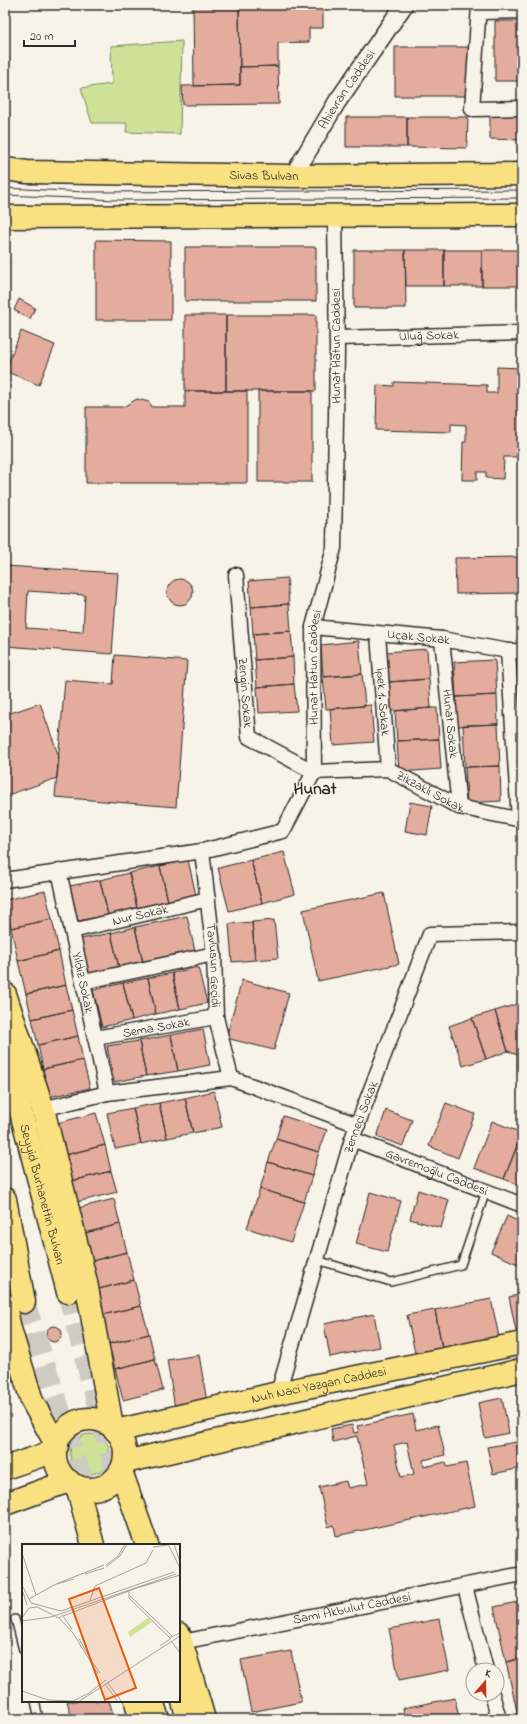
<svg xmlns="http://www.w3.org/2000/svg" width="527" height="1724" viewBox="0 0 527 1724" font-family="'Indie Flower',sans-serif">
<style>
.green{fill:#cde297;stroke:#7c8661}
.building{fill:#e4ac9c;stroke:#2b2b2b;fill-rule:evenodd}
.lines{fill:none;stroke-linecap:round;stroke-linejoin:round}
.primary-tunnel{stroke:#cecbc2;stroke-width:22;stroke-dasharray:22 11;stroke-linecap:butt}
.service-casing{stroke:#2b2b2b;stroke-width:10}
.minor-casing{stroke:#2b2b2b;stroke-width:17}
.tertiary-casing{stroke:#2b2b2b;stroke-width:20}
.primary-casing{stroke:#2b2b2b;stroke-width:25}
.trunk-casing{stroke:#2b2b2b;stroke-width:25}
.service{stroke:#f7f3e8;stroke-width:7}
.minor{stroke:#f7f3e8;stroke-width:14}
.tertiary{stroke:#f7f3e8;stroke-width:17}
.primary{stroke:#f9e181;stroke-width:22}
.trunk{stroke:#f9e181;stroke-width:22}
.tram{stroke:#2b2b2b;stroke-width:1}
.labels{text-anchor:middle;dominant-baseline:central;stroke-width:3;stroke-linejoin:round;paint-order:stroke}
.street-label{font-size:13px;fill:#2b2b2b;stroke:#f7f3e8}
.district-label{font-size:17px;font-weight:bold;fill:#2b2b2b;stroke:#f7f3e8}
.inset-road{fill:none;stroke:#a5a39c;stroke-width:1}
.view{fill:#e8590c;fill-opacity:0.15;stroke:#e8590c;stroke-width:2}
.inset-edge{fill:none;stroke:#2b2b2b;stroke-width:2}
</style>
<rect width="100%" height="100%" fill="#f7f3e8"/>
<filter id="ink" filterUnits="userSpaceOnUse"><feTurbulence type="fractalNoise" baseFrequency=".025" numOctaves="2"/><feDisplacementMap in="SourceGraphic" scale="8" xChannelSelector="R" yChannelSelector="G"/><feConvolveMatrix kernelMatrix="1 2 1 2 8 2 1 2 1" color-interpolation-filters="sRGB"/></filter>
<g filter="url(#ink)">
<!-- green -->
<path class="green" d="M182,41L180,134L126,132L127,123H92L81,88L112,84L111,46Z
M70 1454a20 20 0 1 1 40 0a20 20 0 1 1-40 0Z"/>
<!-- building -->
<path class="building" d="M193,5H239L240,85L194,86Z
M239,5H323V28H309V42L278,43V66L240,67Z
M495,21H522V81H495Z
M395,47H469L470,96H395Z
M278,66L279,104L183,105L182,86L240,85V67Z
M490,109H522V140L490,139Z
M346,117H407V147H346Z
M407,117H468L467,148L407,147Z
M96,240L171,241V320H96Z
M185,247H316V301H185Z
M354,250H405L406,308H354Z
M405,250H444V286H406Z
M444,250H482V286H444Z
M482,250H520V286H482Z
M520,250H522V286H520Z
M5,256L9,262L5,265Z
M19,299L35,308L30,319L14,310Z
M185,315H226V391H185Z
M226,315H316V391H226Z
M21,331L55,345L39,385L5,371Z
M497,367L522,368V457H504L503,479L486,478V472H477V480H462L463,442H466V425L451,424V432L376,430L377,385L394,386V382L487,385V393H497Z
M185,391H247V483H86V407H123L137,399L149,402L152,407H185Z
M258,391H312V482H258Z
M522,557V593L456,594L455,558Z
M6,566L118,573L112,654L5,646ZM28,591L85,595L83,632L26,628Z
M287,578L289,604L251,607L249,581Z
M167 592a13 13 0 1 1 26 0a13 13 0 1 1-26 0Z
M289,604L291,631L253,634L251,607Z
M291,631L293,657L255,660L253,634Z
M359,641L362,674L323,677L321,645Z
M427,649L429,679L389,682L386,652Z
M115,655L187,661L176,807L55,797L65,680L113,684Z
M293,657L294,684L257,687L255,660Z
M495,660L497,695L456,697L454,662Z
M520,671H522L521,711Z
M362,674L365,706L326,709L323,677Z
M429,679L431,708L391,711L389,682Z
M294,684L297,711L259,713L257,687Z
M497,695L498,724L457,726L456,697Z
M40,703L59,757L57,778L5,796V715Z
M371,705L374,742L333,745L330,709Z
M431,708H437L439,739L397,741L395,711Z
M498,724L500,766L465,767L463,725Z
M439,739L441,769L399,772L397,741Z
M500,766L501,801L467,803L465,767Z
M410,802L432,806L427,835L405,831Z
M284,852L295,894L262,903L251,860Z
M188,860L196,895L168,901L160,866Z
M251,860L262,903L229,911L218,868Z
M160,866L168,901L137,908L129,873Z
M129,873L137,908L108,915L100,880Z
M100,880L108,915L78,921L70,886Z
M45,891L52,919L11,928L5,900Z
M384,893L399,964L318,981L303,910Z
M187,916L195,951L143,963L135,927Z
M52,919L59,951L18,961L11,928Z
M274,920L278,958L255,960L252,922Z
M252,922L255,960L232,962L229,924Z
M135,927L143,963L119,968L111,933Z
M111,933L119,968L89,975L81,939Z
M59,951L66,985L26,994L18,961Z
M198,967L207,1003L180,1009L172,973Z
M172,973L180,1009L156,1014L148,978Z
M148,978L156,1014L132,1020L123,983Z
M242,980L289,993L274,1050L226,1038Z
M123,983L132,1020L102,1027L93,990Z
M66,985L72,1010L32,1019L26,994Z
M517,1004L522,1006V1057L508,1051L495,1011Z
M72,1010L78,1036L38,1045L32,1019Z
M495,1011L508,1051L486,1059L472,1018Z
M472,1018L486,1059L463,1066L449,1026Z
M203,1029L210,1065L178,1071L171,1035Z
M171,1035L178,1071L146,1076L139,1041Z
M78,1036L83,1060L43,1069L38,1045Z
M139,1041L146,1076L114,1082L107,1046Z
M83,1060L90,1088L49,1097L43,1069Z
M214,1091L222,1127L193,1133L185,1098Z
M185,1098L193,1133L167,1138L159,1103Z
M159,1103L167,1138L141,1144L133,1108Z
M446,1103L475,1114L458,1158L429,1146Z
M133,1108L141,1144L115,1149L107,1113Z
M386,1110L412,1120L403,1146L377,1137Z
M96,1113L105,1145L65,1155L57,1123Z
M283,1116L327,1130L319,1152L276,1139Z
M492,1121L522,1133L504,1179L474,1168Z
M522,1133V1186L504,1179Z
M276,1139L319,1152L312,1176L268,1162Z
M105,1145L111,1171L72,1181L65,1155Z
M268,1162L312,1176L304,1202L260,1189Z
M111,1171L117,1192L77,1202L72,1181Z
M260,1189L304,1202L291,1242L247,1228Z
M418,1190L449,1200L441,1228L410,1219Z
M370,1192L401,1201L387,1252L356,1244Z
M114,1199L120,1224L81,1234L74,1209Z
M507,1216L522,1223V1266L491,1252Z
M120,1224L127,1252L88,1262L81,1234Z
M127,1252L134,1280L95,1290L88,1262Z
M134,1280L141,1306L102,1315L95,1290Z
M522,1294V1329L516,1331L509,1297Z
M491,1299L499,1337L442,1348L435,1310Z
M141,1306L149,1334L109,1344L102,1315Z
M435,1310L442,1348L415,1353L407,1315Z
M374,1314L380,1347L330,1357L324,1324Z
M46 1334a8 8 0 1 1 16 0a8 8 0 1 1-16 0Z
M149,1334L155,1359L115,1369L109,1344Z
M199,1355L207,1402L175,1408L167,1360Z
M155,1359L163,1390L123,1400L115,1369Z
M502,1398L509,1433L485,1438L478,1403Z
M413,1414L416,1430L438,1425L445,1455L423,1460L424,1467L446,1462L447,1467L466,1463L475,1506L336,1536L334,1525L328,1527L319,1487L346,1481L348,1488L368,1484L357,1436L333,1442L331,1429L352,1425L354,1433L359,1432L357,1426ZM407,1442L414,1474L401,1477L394,1445Z
M516,1442L521,1468L493,1474L487,1447Z
M5,1571L10,1586L5,1588Z
M522,1601V1658L506,1662L494,1607Z
M439,1619L449,1670L399,1680L389,1629Z
M291,1651L301,1702L251,1712L241,1660Z
M522,1658V1715L518,1716L506,1662Z
M455,1698L459,1719H394L405,1717L403,1708Z
M67,1701H109L114,1717L108,1719H72Z
M346,1715L347,1719H334Z"/>
<g class="lines">
<!-- primary-tunnel -->
<path class="primary-tunnel" d="M68,1292L121,1492
M24,1302L90,1504"/>
<defs>
<path id="service" d="M317,1260L391,1282L461,1265L486,1191
M15,1619L23,1650
M35,1701L39,1719"/>
<g id="minor">
<path d="M479,5L472,109L522,108"/>
<path d="M480,12L522,11"/>
<path id="s1" d="M337,338L522,333"/>
<path id="s2" d="M236,575L249,737L314,772"/>
<path id="s3" d="M313,627L442,639L508,651H522"/>
<path id="s4" d="M378,634L388,769"/>
<path id="s5" d="M442,639L459,807"/>
<path d="M508,651L519,820"/>
<path id="s6" d="M314,772L388,769L459,807L522,820"/>
<path id="s7" d="M202,851L214,954L216,1017L231,1078"/>
<path id="s8" d="M59,871L107,1093"/>
<path id="s9" d="M5,880L202,851L283,831L314,772L313,627L334,548L337,351L335,216"/>
<path id="s10" d="M72,931L208,899"/>
<path d="M83,982L214,954"/>
<path id="s11" d="M95,1038L216,1017"/>
<path d="M43,1109L107,1093L231,1078L358,1125"/>
<path id="s12" d="M352,1139L522,1205"/>
<path id="s13" d="M278,1393L352,1139L430,934L522,932"/>
<path d="M465,1586L486,1670"/>
<path id="s14" d="M182,1642L522,1574"/>
<path d="M492,1694L499,1719"/>
</g>
<g id="tertiary">
<path id="s15" d="M293,176L337,102L404,5"/>
</g>
<g id="primary">
<path d="M5,994L43,1109L86,1282L112,1426"/>
<path id="s16" d="M5,1051L68,1292"/>
<path d="M5,1199L24,1302"/>
<path d="M5,1305L10,1329L32,1401L57,1446"/>
<circle cx="90" cy="1454" r="35"/>
<path id="s17" d="M116,1431L278,1393L522,1343"/>
<path d="M125,1462L522,1370"/>
<path d="M5,1468L55,1451"/>
<path d="M121,1471L147,1545"/>
<path d="M77,1486L93,1545"/>
<path d="M5,1504L69,1481"/>
<path d="M179,1634L204,1719"/>
<path d="M179,1688L188,1719"/>
<path d="M136,1701L140,1719"/>
<path d="M152,1701L158,1719"/>
</g>
<g id="trunk">
<path id="s18" d="M5,169L27,172L293,176L522,174"/>
<path d="M5,217L522,215"/>
</g>
</defs>
<!-- service casing -->
<use href="#service" class="service-casing"/>
<!-- minor casing -->
<use href="#minor" class="minor-casing"/>
<!-- tertiary casing -->
<use href="#tertiary" class="tertiary-casing"/>
<!-- primary casing -->
<use href="#primary" class="primary-casing"/>
<!-- trunk casing -->
<use href="#trunk" class="trunk-casing"/>
<!-- service -->
<use href="#service" class="service"/>
<!-- minor -->
<use href="#minor" class="minor"/>
<!-- tertiary -->
<use href="#tertiary" class="tertiary"/>
<!-- primary -->
<use href="#primary" class="primary"/>
<!-- trunk -->
<use href="#trunk" class="trunk"/>
<!-- tram -->
<path class="tram" d="M5,188L86,192L522,190
M5,195L117,200L522,198"/>
</g>
</g>
<g class="labels">
<!-- street labels -->
<g class="street-label">
<text stroke="none"><textPath href="#s15" startOffset="102">Ahievran Caddesi</textPath></text>
<text stroke="none"><textPath href="#s18" startOffset="259">Sivas Bulvarı</textPath></text>
<text stroke="none"><textPath href="#s1" startOffset="92">Uluğ Sokak</textPath></text>
<text transform="translate(336 346) rotate(-90)">Hunat Hatun Caddesi</text>
<text stroke="none"><textPath href="#s3" startOffset="106">Uçak Sokak</textPath></text>
<text stroke="none"><textPath href="#s9" startOffset="454">Hunat Hatun Caddesi</textPath></text>
<text stroke="none"><textPath href="#s2" startOffset="118">Zengin Sokak</textPath></text>
<text stroke="none"><textPath href="#s4" startOffset="68">İpek 1. Sokak</textPath></text>
<text stroke="none"><textPath href="#s5" startOffset="85">Hunat Sokak</textPath></text>
<text stroke="none"><textPath href="#s6" startOffset="122">Zikzaklı Sokak</textPath></text>
<text stroke="none"><textPath href="#s10" startOffset="70">Nur Sokak</textPath></text>
<text stroke="none"><textPath href="#s7" startOffset="115">Tavlusun Geçidi</textPath></text>
<text stroke="none"><textPath href="#s8" startOffset="114">Yıldız Sokak</textPath></text>
<text stroke="none"><textPath href="#s11" startOffset="62">Sema Sokak</textPath></text>
<text stroke="none"><textPath href="#s13" startOffset="288">Zenneci Sokak</textPath></text>
<text stroke="none"><textPath href="#s12" startOffset="91">Gavremoğlu Caddesi</textPath></text>
<text stroke="none"><textPath href="#s16" startOffset="148">Seyyid Burhanettin Bulvarı</textPath></text>
<text stroke="none"><textPath href="#s17" startOffset="208">Nuh Naci Yazgan Caddesi</textPath></text>
<text stroke="none"><textPath href="#s14" startOffset="173">Sami Akbulut Caddesi</textPath></text>
</g>
<!-- district labels -->
<g class="district-label">
<text x="315" y="789">Hunat</text>
</g>
</g>
<!-- overview -->
<g transform="translate(22 1544)">
<rect width="158" height="158" fill="#f7f3e8"/>
<path d="M126,74L130,78L108,93L106,88Z" fill="#cde297"/>
<path class="inset-road" d="M146,0L158,24M152,0L158,18M131,3L146,1M0,9L14,51M84,21L96,12L103,0M84,23L98,12L105,0M63,30L82,24M35,40L52,35M0,41L9,59M118,43L158,31M107,47V54L148,94M1,48L5,61M108,52L150,92M7,55L34,40L82,21M68,56L73,42L124,19L131,6M9,59L39,67L152,28M7,64L15,63L37,74L41,71M41,72L50,85M41,72L120,42M0,74L7,64M37,74L51,89L76,130M0,77L29,73L154,30M57,95L68,114M148,95L149,93L158,89M150,98L158,109M138,102L148,95M71,119L78,129M85,138L100,158M83,140L96,158M0,147L26,156L51,157L67,149L84,136M56,158L158,92"/>
<path class="view" d="M77,44L114,144L83,156L47,55Z"/>
<rect width="158" height="158" class="inset-edge"/>
</g>
<!-- margin -->
<rect width="527" height="1724" fill="none" stroke="#f7f3e8" stroke-width="20"/>
<rect x="10" y="10" width="507" height="1704" fill="none" stroke="#2b2b2b" stroke-width="1.5" filter="url(#ink)"/>
<!-- north arrow -->
<g transform="translate(485 1682) rotate(20)"><circle r="19" fill="#f7f3e8" stroke="#a5a39c"/>
<path d="M0-3L7 15L0 10L-7 15Z" fill="#c8321e"/>
<text y="-6" font-size="11" font-weight="bold" text-anchor="middle" fill="#2b2b2b">K</text>
</g>
<!-- scale -->
<path d="M24 40v6h51v-6" fill="none" stroke="#2b2b2b" stroke-width="2"/>
<text x="30" y="40" font-size="12" fill="#2b2b2b" stroke="#f7f3e8" stroke-width="3" paint-order="stroke">20 m</text>
</svg>
